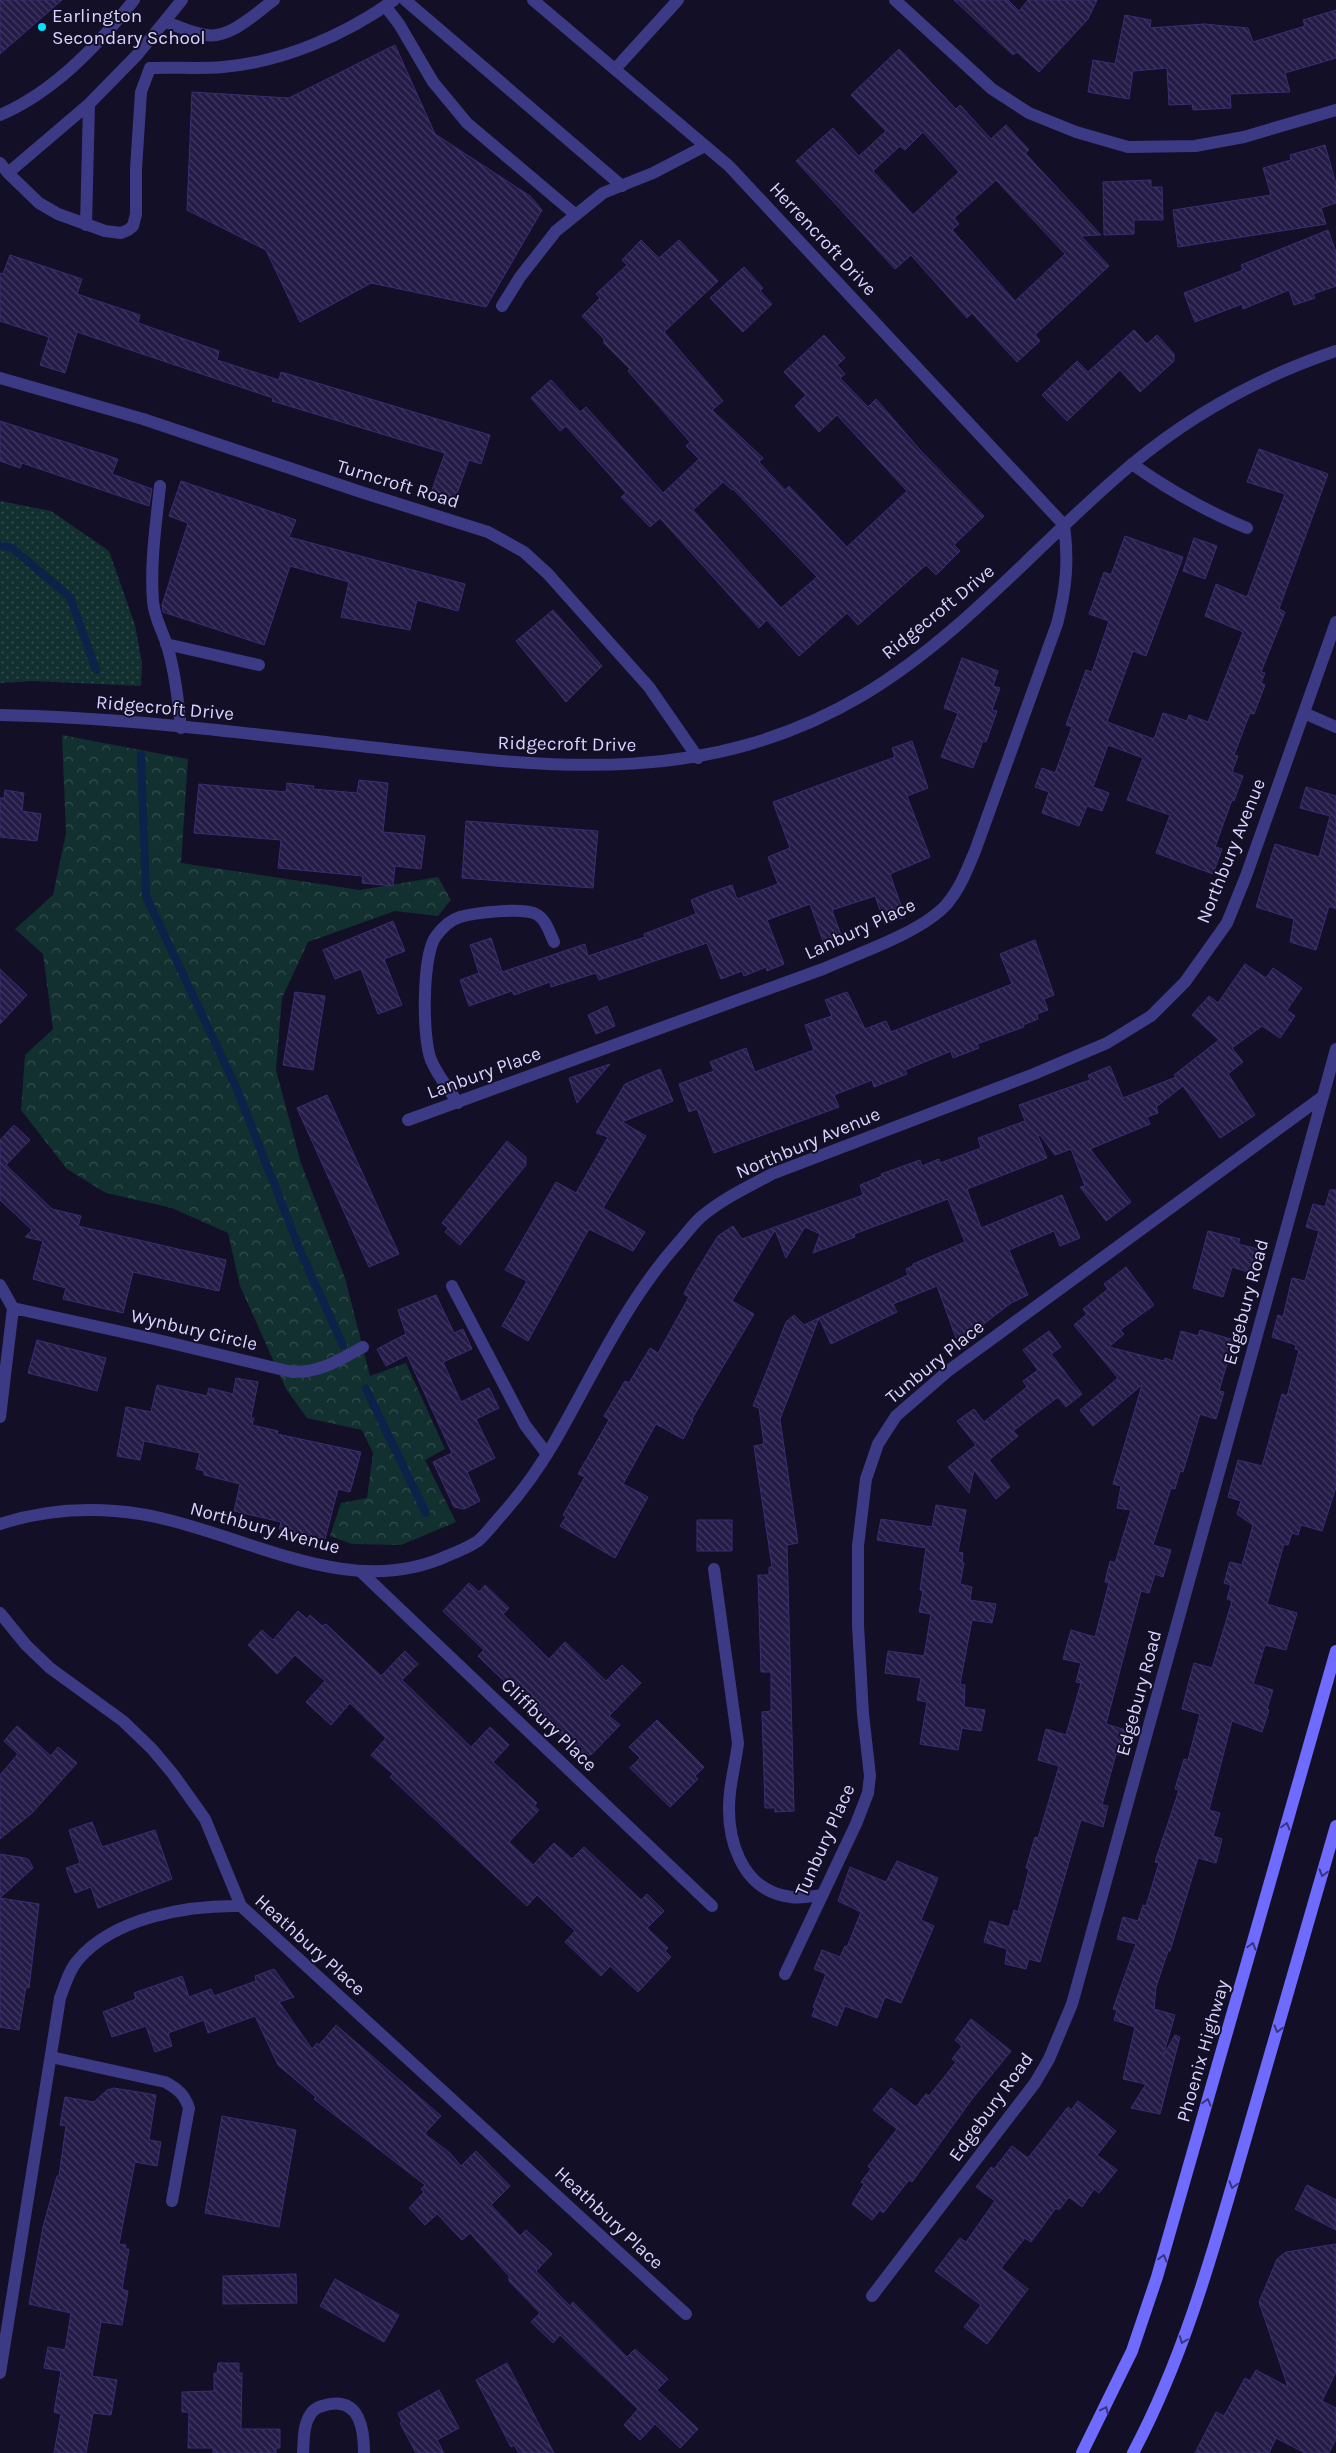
<svg xmlns="http://www.w3.org/2000/svg" width="1336" height="2453" viewBox="0 0 1336 2453" font-family="Karla,sans-serif">
<style>
.grass{fill:url(#grass-dots)}
.forest{fill:url(#forest-crowns)}
.lines{fill:none;stroke-linecap:round;stroke-linejoin:round}
.stream{stroke:#0c2248;stroke-width:8}
.building{fill:url(#building-back-hatch);stroke:#3b2d73;fill-rule:evenodd}
.lane{stroke:#3d3a85;stroke-width:12}
.street{stroke:#3d3a85;stroke-width:12}
.secondary{stroke:#6f6bff;stroke-width:12}
.oneway{stroke:#38347d}
.poi-dot{fill:#00e5ff;stroke:#130f26;stroke-width:2}
.labels{text-anchor:middle;dominant-baseline:central;stroke-width:4;stroke-linejoin:round;paint-order:stroke}
.poi-label{font-size:19px;fill:#d9d4ff;stroke:#130f26;text-anchor:start}
.street-label{font-size:19px;fill:#d9d4ff;stroke:#130f26}
</style>
<defs>
<pattern id="grass-dots" width="8" height="8" patternUnits="userSpaceOnUse" patternTransform="scale(1.25)"><rect width="8" height="8" fill="#12302f"/><path d="M2 2h.1M6 6h.1" fill="none" stroke="#344d4e" stroke-width="1.8" stroke-linecap="round"/></pattern>
<pattern id="forest-crowns" width="20" height="18" patternUnits="userSpaceOnUse" patternTransform="scale(1.25)"><rect width="20" height="18" fill="#12302f"/><path d="M2 6a3 3 0 1 1 6 0M12 15a3 3 0 1 1 6 0" fill="none" stroke="#344d4e"/></pattern>
<pattern id="building-back-hatch" width="6" height="6" patternUnits="userSpaceOnUse" patternTransform="scale(1.25)"><rect width="6" height="6" fill="#241b47"/><path d="M-1 5l2 2M0 0l6 6M5-1l2 2" fill="none" stroke="#433b63"/></pattern>
</defs>
<rect width="100%" height="100%" fill="#130f26"/>
<!-- grass -->
<path class="grass" d="M0,501L51,511L109,551L135,625L142,664L141,686L34,681L0,683Z"/>
<!-- forest -->
<path class="forest" d="M62,735L188,759L181,863L360,890L438,877L451,900L438,916L395,911L308,942L282,998L276,1070L301,1163L345,1278L370,1376L406,1363L445,1449L425,1460L456,1522L401,1545L352,1544L330,1536L341,1503L367,1498L373,1453L362,1430L307,1418L286,1389L240,1286L228,1233L172,1208L106,1193L67,1169L21,1110L25,1055L53,1029L43,954L15,929L53,895L66,833Z"/>
<g class="lines">
<!-- stream -->
<path class="stream" d="M0,546L12,548L70,597L96,670
M141,755L146,896L236,1087L302,1255L343,1345
M366,1389L426,1513"/>
</g>
<!-- building -->
<path class="building" d="M0,0H62L0,54Z
M954,0H1008L1019,11L1028,0H1097L1088,19L1039,72L1017,52L1013,55Z
M1336,10V58L1285,73L1290,92L1230,94L1231,108L1193,110L1192,104L1169,105L1167,68L1133,71L1129,99L1088,92L1093,60L1115,64L1125,15L1151,20L1150,28L1204,24L1248,28L1253,42L1305,26L1303,20Z
M395,45L435,134L530,196L542,210L486,307L371,283L300,322L266,250L187,210L192,92L289,98Z
M899,49L956,109L960,105L991,139L1006,125L1029,150L1025,153L1101,235L1081,236L1109,266L1035,335L1040,341L1017,362L972,313L967,318L911,255L895,269L796,161L833,128L859,156L886,131L851,95ZM923,132L959,172L913,215L873,171L900,146L905,150ZM996,180L1065,254L1015,301L952,230L959,224L954,218Z
M1325,145L1336,184V203L1321,208L1326,224L1178,247L1173,210L1271,195L1263,168L1291,160L1290,155Z
M1151,180V187H1162L1163,220H1134V234L1104,235L1103,182Z
M1328,230L1336,252V286L1313,294L1315,298L1294,305L1289,290L1243,309L1242,304L1195,322L1184,293L1243,270L1241,265Z
M641,240L659,258L679,240L718,281L664,332L723,401L712,410L763,458L759,462L785,490L789,486L847,547L907,491L837,415L819,432L795,406L806,395L784,372L824,335L845,358L837,365L845,374L840,378L868,407L876,399L921,451L984,516L954,545L960,551L936,575L926,565L858,625L847,613L799,656L767,620L759,628L660,518L650,527L621,497L626,493L566,426L560,431L531,398L551,380L580,412L586,407L663,493L699,459L686,446L690,442L628,371L630,369L604,343V339L582,316L600,298L596,294L627,265L622,260ZM723,482L732,490L733,489L817,577L781,608L693,510Z
M10,255L82,279L77,294L140,315L138,323L219,351L217,360L279,380L281,372L490,435L481,464L469,460L455,499L432,490L445,453L272,401L273,398L77,332L65,373L40,365L49,337L0,321V273L3,274Z
M744,267L763,288L760,291L772,304L743,332L710,298Z
M1134,330L1147,344L1157,335L1174,354V361L1140,392L1120,370L1067,421L1042,395L1077,361L1088,372Z
M0,421L118,459L112,474L152,489L149,506L22,463L20,468L0,461Z
M1259,449L1328,474L1279,609L1285,612L1261,672L1265,673L1261,683L1265,685L1254,714L1250,713L1234,755L1238,756L1232,772L1243,776L1234,801L1232,800L1215,847L1222,849L1213,874L1156,853L1170,815L1127,800L1143,758L1108,745L1093,787L1109,793L1102,811L1087,806L1079,826L1042,813L1049,792L1035,787L1042,768L1055,773L1072,727L1066,725L1086,670L1092,672L1109,621L1089,614L1104,572L1111,575L1125,536L1183,557L1146,656L1133,651L1107,722L1154,739L1163,713L1187,721L1189,715L1208,722L1243,632L1205,616L1216,584L1247,597L1285,494L1247,482Z
M181,481L296,520L289,537L465,584L458,611L417,600L410,630L341,617L349,582L290,566L264,645L163,612L162,605L188,523L169,516Z
M1194,538L1217,546L1205,579L1183,571Z
M553,610L602,666L566,702L516,641Z
M962,658L998,671L993,686L1000,688L992,710L997,711L986,742L983,741L973,768L941,757L958,713L944,708Z
M912,741L928,788L907,796L930,857L890,874L905,917L885,924L875,896L832,910L842,938L824,944L810,904L767,920L784,964L767,971L766,967L744,976L742,971L721,979L707,943L599,980L596,973L551,987L550,982L514,995L512,991L469,1006L460,980L479,973L470,945L491,938L502,972L585,944L588,956L645,937L644,934L696,914L691,900L711,892L732,885L737,899L778,884L768,857L790,848L773,802L895,757L892,748Z
M359,780L388,783L383,832L425,836L421,869L395,866L393,886L362,883L363,876L278,868L281,840L194,833L199,784L286,792L287,783L314,786L313,789L357,793Z
M1306,787L1336,796V909L1329,906L1316,950L1290,942L1294,919L1256,907L1275,844L1319,857L1330,816L1300,808Z
M5,790L24,793L22,811L41,814L37,841L0,837V798H4Z
M466,821L598,831L593,888L462,878Z
M393,921L405,951L384,959L402,1005L378,1014L361,969L335,979L323,950Z
M1035,940L1054,995L1044,999L1048,1010L1037,1014L1038,1019L1023,1025L1024,1027L977,1044L979,1048L953,1058L951,1051L905,1070L907,1074L874,1087L872,1080L834,1095L839,1107L714,1153L697,1109L689,1112L679,1084L714,1071L710,1062L746,1048L755,1072L814,1050L805,1025L832,1016L825,1000L847,992L865,1029L886,1021L891,1032L1012,984L1000,954Z
M1245,964L1266,978L1273,968L1302,988L1287,1010L1295,1016L1280,1038L1262,1026L1232,1048L1243,1062L1228,1074L1255,1115L1220,1138L1183,1086L1156,1107L1158,1113L1147,1117L1150,1124L1090,1149L1131,1202L1106,1221L1080,1187L1085,1186L1071,1149L1055,1155L1040,1135L1038,1136L1047,1158L967,1189L981,1228L1062,1195L1080,1238L1060,1246L1054,1231L1009,1250L1028,1295L1011,1303L972,1333L956,1338L937,1286L893,1304L897,1312L831,1344L819,1318L780,1419L798,1543L787,1545L794,1811L775,1812V1808H765L762,1712L771,1711V1672H761L758,1575H769V1567H772L754,1446L764,1444L759,1408L753,1406L786,1322L794,1315L804,1325L908,1275L906,1269L913,1266V1264L965,1242L948,1199L854,1234L855,1237L813,1253L820,1234L805,1227L786,1258L775,1230L732,1301L754,1314L692,1419L693,1420L683,1439L656,1424L623,1484L648,1497L615,1558L560,1526L566,1517L563,1515L585,1477L578,1474L609,1420L604,1416L625,1381L629,1383L650,1348L658,1353L689,1297L684,1294L692,1278L718,1236L733,1226L742,1239L863,1195L860,1185L882,1176L881,1174L920,1160L922,1166L939,1159L940,1163L981,1148L978,1138L1025,1121L1019,1105L1090,1080L1088,1075L1110,1066L1123,1098L1176,1077L1174,1075L1219,1040L1192,1015L1209,996L1218,1003Z
M0,969L27,995L0,1024Z
M295,992L325,996L313,1070L283,1065Z
M607,1006L615,1026L596,1034L588,1015Z
M610,1064L577,1103L569,1078Z
M660,1069L673,1101L622,1122L646,1136L603,1208L645,1232L633,1251L589,1229L528,1341L502,1326L527,1281L505,1270L556,1182L576,1193L608,1137L596,1133L625,1084Z
M327,1095L399,1254L369,1267L297,1108Z
M14,1125L30,1140L6,1165L52,1209L81,1216L78,1226L226,1260L219,1291L133,1272L123,1313L63,1299L66,1288L33,1279L43,1241L25,1237L32,1230L0,1200V1140Z
M507,1141L526,1157V1165L460,1245L445,1232L448,1228L442,1223Z
M1330,1190H1336V1487L1322,1531L1301,1525L1298,1535L1292,1533L1288,1545L1284,1544L1267,1604L1297,1613L1286,1650L1265,1645L1253,1684L1273,1690L1267,1709L1269,1710L1262,1732L1232,1721L1209,1810L1220,1813L1213,1836L1222,1839L1216,1863L1198,1858L1170,1951H1168L1156,1987L1154,2009L1175,2015L1163,2056L1175,2035L1180,2037L1160,2114L1131,2108L1146,2084L1123,2079L1135,2027L1114,2020L1117,2010L1113,2009L1136,1944L1117,1939L1123,1917L1138,1921L1143,1905L1146,1906L1159,1863L1155,1862L1179,1790L1175,1789L1184,1759L1188,1760L1200,1714L1182,1709L1189,1681L1194,1663L1212,1668L1232,1601L1227,1599L1231,1585L1224,1583L1230,1562L1242,1565L1253,1525L1237,1514L1241,1501L1228,1497L1238,1460L1262,1466L1282,1394L1287,1396L1299,1350L1295,1349L1296,1345L1272,1337L1278,1315L1283,1317L1292,1278L1305,1281L1319,1231L1306,1227L1313,1204L1325,1207Z
M1208,1231L1240,1239L1238,1244L1258,1249L1251,1273L1232,1267L1223,1297L1193,1288Z
M1126,1267L1154,1305L1120,1330L1124,1334L1109,1347L1164,1361L1165,1358L1173,1361L1181,1331L1198,1336L1200,1330L1234,1340L1219,1391L1224,1392L1216,1419L1200,1414L1183,1472L1180,1471L1175,1489L1171,1488L1153,1545L1171,1550L1163,1577L1155,1574L1149,1593L1141,1591L1130,1632L1106,1724L1129,1731L1122,1755L1116,1754L1102,1805L1108,1806L1103,1827L1081,1820L1040,1962L1029,1959L1026,1969L1005,1964L1007,1949L984,1942L990,1921L1009,1927L1014,1910L1018,1912L1029,1869L1026,1868L1035,1837L1038,1838L1059,1766L1038,1760L1046,1729L1066,1735L1081,1683L1076,1682L1081,1663L1063,1659L1071,1630L1095,1637L1109,1583L1105,1582L1110,1561L1115,1563L1131,1510L1117,1508L1121,1486L1113,1484L1142,1385L1093,1426L1080,1410L1118,1378L1074,1325L1087,1314L1083,1309L1108,1289L1104,1284Z
M436,1295L454,1333L463,1329L472,1349L443,1362L461,1402L489,1388L499,1408L476,1419L495,1458L467,1472L480,1501L464,1509L454,1507L433,1462L452,1453L407,1355L386,1366L377,1349L406,1334L398,1310Z
M1049,1331L1061,1347L1051,1354L1082,1394L1066,1407L1058,1397L1013,1431L1018,1436L989,1460L1010,1487L996,1499L974,1470L969,1493L948,1467L976,1445L957,1421L974,1409L984,1422L1027,1387L1023,1381L1038,1370L1023,1350Z
M37,1340L106,1358L97,1391L28,1373Z
M236,1378L258,1382L251,1418H254L252,1425L278,1431L277,1434L361,1452L350,1492L338,1489L325,1539L279,1529L281,1522L234,1511L240,1484L204,1475V1471L196,1469L200,1453L144,1441L140,1460L117,1456L126,1407L151,1412L157,1385L207,1396L209,1388L233,1394Z
M936,1505L966,1510L958,1552L963,1553L962,1562L964,1563L960,1584L972,1587L970,1600L996,1604L992,1623L972,1620L960,1684L965,1685L964,1707L985,1710L981,1731L962,1728L958,1750L920,1744L927,1702L917,1700L921,1678L885,1673L888,1651L924,1656L931,1614L919,1612L923,1591L920,1590L926,1548L877,1540L881,1519L932,1527Z
M697,1520H732V1551H697Z
M469,1583L479,1592L485,1585L509,1608L503,1614L549,1659L565,1642L606,1681L622,1665L641,1683L609,1716L620,1725L591,1755L590,1754L585,1758L543,1718L545,1715L510,1682L508,1685L478,1656L484,1650L443,1611Z
M298,1611L307,1619L310,1615L322,1626L326,1624L381,1676L405,1651L418,1664L402,1680L471,1747L490,1727L509,1745L493,1762L537,1803L534,1806L539,1810L509,1842L533,1865L554,1843L572,1859L584,1847L641,1900L647,1894L664,1911L647,1928L668,1948L665,1951L671,1957L638,1992L610,1966L601,1976L565,1942L575,1931L537,1895L527,1906L390,1777L393,1774L371,1755L386,1738L350,1703L331,1725L306,1702L325,1681L295,1655L277,1674L248,1645L262,1630L273,1640Z
M657,1720L704,1767L695,1776L698,1779L670,1807L630,1768L640,1758L629,1747Z
M17,1726L51,1756L58,1747L77,1763L32,1813L0,1839V1775L18,1754L4,1741Z
M92,1822L102,1847L155,1830L172,1879L98,1908L91,1887L75,1893L66,1868L80,1863L69,1830Z
M0,1854L25,1858L29,1860L33,1868L0,1898L39,1904L29,1988L26,1987L19,2030L0,2027Z
M897,1861L938,1878L921,1920L934,1926L901,2003L885,1997L877,2018L845,2006L837,2026L812,2016L815,2008L813,2007L826,1974L814,1969L822,1950L840,1957L845,1946L847,1947L861,1912L838,1901L850,1867L886,1882Z
M274,1969L294,1997L279,2002L312,2049L317,2043L319,2045L336,2025L441,2116L425,2133L426,2135L450,2153L461,2166L476,2151L510,2186L491,2205L520,2236L526,2230L552,2254L536,2271L570,2306L573,2302L627,2357L635,2349L668,2379L657,2390L698,2429L680,2448L655,2424L640,2440L624,2425L638,2409L560,2335L553,2343L531,2322L540,2313L509,2281V2276L470,2233L462,2240L437,2214L425,2225L409,2208L424,2192L421,2189L425,2185L314,2099L316,2097L278,2065L255,2016L208,2033L204,2020L168,2033L172,2046L155,2052L146,2026L112,2037L103,2012L136,1999L134,1993L182,1976L189,1997L211,1989L214,1996L256,1981L255,1976Z
M971,2019L1011,2051L972,2099L912,2182L909,2180L883,2213L880,2210L872,2220L852,2204L864,2184L861,2182L871,2169L868,2166L897,2129L873,2110L891,2088L916,2107L926,2094L929,2096L956,2062L952,2059L962,2046L955,2040Z
M114,2088L156,2095L149,2140L161,2142L157,2166L135,2162L119,2244L126,2245L125,2249H129L122,2289L128,2291L122,2325L101,2322L92,2376L117,2380L111,2415L93,2413L86,2453H54L61,2414L54,2412L61,2371L44,2368L48,2347L65,2350L71,2313L29,2304L43,2227L57,2176H59L66,2126L60,2125L65,2097L94,2102L107,2090Z
M1078,2101L1116,2131L1097,2155L1117,2170L1099,2193L1094,2189L1082,2207L1069,2197L1059,2210L1056,2208L1031,2242L1025,2238L1001,2268L1028,2289L987,2344L964,2327L981,2305L935,2271L960,2238L966,2242L995,2201L976,2187L991,2167L994,2169L1012,2146L1028,2158L1068,2107L1071,2110Z
M222,2116L296,2130L279,2227L205,2213Z
M1307,2185L1336,2200V2230L1295,2209Z
M1336,2244V2372L1322,2401L1336,2408V2439L1329,2453H1305L1276,2438L1269,2453H1195L1216,2412L1224,2416L1245,2378L1250,2381L1256,2370L1288,2387L1259,2302L1277,2259L1286,2252Z
M296,2274L297,2303L223,2304V2276Z
M335,2279L399,2315L384,2342L320,2306Z
M218,2363H239V2373H242L241,2429H280V2448H276V2453H213V2448H188L189,2412H182V2392L214,2391V2373H217Z
M507,2363L554,2453H519L514,2445L511,2447L476,2380Z
M439,2390L459,2428L437,2440L444,2453H416L400,2423L402,2422L398,2413Z"/>
<g class="lines">
<!-- lane -->
<path class="lane" d="M405,0L622,186
M385,6L399,24L433,82L467,123L576,215
M165,22C178,26 192,33 206,35C230,39 256,13 274,0
M0,163L8,173L39,203L58,214L105,231L121,233L128,230L133,226L136,214V169L141,92L150,68C174,67 199,69 223,67C283,62 345,35 394,0
M8,173L89,104L137,55L182,0
M86,225L89,104
M502,306L520,277L556,231L603,193L653,173L705,146
M1132,464C1169,490 1205,511 1247,528
M160,486C156,524 150,563 153,601C154,617 162,630 167,645C175,672 178,700 181,728
M166,644L259,665
M458,1103C449,1089 437,1075 431,1060C422,1038 422,955 436,936C442,928 450,920 460,917C473,913 523,907 536,914C546,919 549,932 554,942
M452,1286L525,1425L547,1454
M714,1569L738,1743C736,1760 732,1775 730,1792C725,1836 740,1891 791,1897C801,1899 812,1896 822,1895
M51,2057L165,2082C178,2089 184,2094 189,2108L172,2201"/>
<!-- street -->
<path class="street" d="M895,0L992,89L1029,113L1076,132L1128,147L1195,146L1244,137L1336,110
M616,68L678,0
M0,115C54,92 98,45 134,0
M0,378L143,419L361,492L488,532L524,552L548,574L649,687L698,758
M1304,713L1336,727
M0,715C120,717 241,733 360,746C539,766 699,792 863,695C965,634 1041,540 1131,465C1192,414 1262,376 1336,351
M408,1120L823,969C859,953 920,933 946,905C960,889 967,870 975,851L1057,624C1066,590 1069,561 1064,525L729,166L533,0
M0,1285L13,1308L0,1417
M13,1308L154,1339L292,1372C320,1373 339,1360 363,1347
M0,1524C37,1512 76,1508 115,1511C224,1518 338,1606 447,1556C457,1552 469,1547 478,1541C485,1535 492,1526 498,1519C520,1495 538,1470 555,1441C594,1373 626,1301 678,1243C686,1234 693,1224 701,1217C722,1199 748,1187 772,1174L1034,1074L1107,1043L1151,1016L1185,982L1227,923L1246,876L1336,622
M360,1571L712,1906
M0,1613L26,1645L50,1668L123,1721L152,1749L173,1774L205,1819L241,1906
M785,1974L856,1824L868,1793L870,1776L863,1714L858,1625V1546L866,1479L878,1444L896,1416L948,1371L1322,1097
M872,2296L1035,2083L1049,2059L1072,2004L1336,1049
M0,2373L60,1998C65,1985 69,1970 78,1960C114,1917 189,1905 241,1906L686,2314
M303,2453C304,2440 303,2426 310,2415C314,2407 322,2406 330,2404C360,2399 364,2430 364,2453"/>
<!-- secondary -->
<path class="secondary" d="M1082,2453L1132,2351L1157,2277L1336,1651
M1133,2453C1185,2355 1214,2248 1245,2141C1275,2036 1306,1931 1336,1826"/>
</g>
<!-- one-way arrows -->
<defs><path id="oneway-chevron" d="M-2-3.5L2.5 0L-2 3.5" fill="none" stroke-width="1.6" stroke-linecap="round" stroke-linejoin="round" transform="scale(1.25)"/></defs>
<g class="oneway">
<use href="#oneway-chevron" transform="translate(1286 1826) rotate(-74)"/>
<use href="#oneway-chevron" transform="translate(1323 1873) rotate(106)"/>
<use href="#oneway-chevron" transform="translate(1252 1946) rotate(-74)"/>
<use href="#oneway-chevron" transform="translate(1278 2029) rotate(106)"/>
<use href="#oneway-chevron" transform="translate(1207 2102) rotate(-74)"/>
<use href="#oneway-chevron" transform="translate(1233 2185) rotate(106)"/>
<use href="#oneway-chevron" transform="translate(1163 2258) rotate(-74)"/>
<use href="#oneway-chevron" transform="translate(1183 2340) rotate(111)"/>
<use href="#oneway-chevron" transform="translate(1105 2410) rotate(-65)"/>
</g>
<!-- markers -->
<circle class="poi-dot" cx="42" cy="27" r="5"/>
<g class="labels">
<!-- poi labels -->
<g class="poi-label">
<text x="52" y="16">Earlington<tspan x="52" dy="22">Secondary School</tspan></text>
</g>
<!-- street labels -->
<g class="street-label">
<text transform="translate(823 239) rotate(47)">Herrencroft Drive</text>
<text transform="translate(398 484) rotate(17)">Turncroft Road</text>
<text transform="translate(938 612) rotate(-39)">Ridgecroft Drive</text>
<text transform="translate(165 708) rotate(5)">Ridgecroft Drive</text>
<text transform="translate(567 744) rotate(1)">Ridgecroft Drive</text>
<text transform="translate(1231 851) rotate(-68)">Northbury Avenue</text>
<text transform="translate(860 929) rotate(-25)">Lanbury Place</text>
<text transform="translate(484 1073) rotate(-20)">Lanbury Place</text>
<text transform="translate(808 1143) rotate(-23)">Northbury Avenue</text>
<text transform="translate(1246 1302) rotate(-75)">Edgebury Road</text>
<text transform="translate(194 1330) rotate(13)">Wynbury Circle</text>
<text transform="translate(935 1362) rotate(-39)">Tunbury Place</text>
<text transform="translate(265 1528) rotate(15)">Northbury Avenue</text>
<text transform="translate(1139 1693) rotate(-75)">Edgebury Road</text>
<text transform="translate(549 1725) rotate(44)">Cliffbury Place</text>
<text transform="translate(825 1840) rotate(-66)">Tunbury Place</text>
<text transform="translate(310 1945) rotate(42)">Heathbury Place</text>
<text transform="translate(1203 2051) rotate(-74)">Phoenix Highway</text>
<text transform="translate(991 2107) rotate(-54)">Edgebury Road</text>
<text transform="translate(609 2218) rotate(43)">Heathbury Place</text>
</g>
</g>
</svg>
